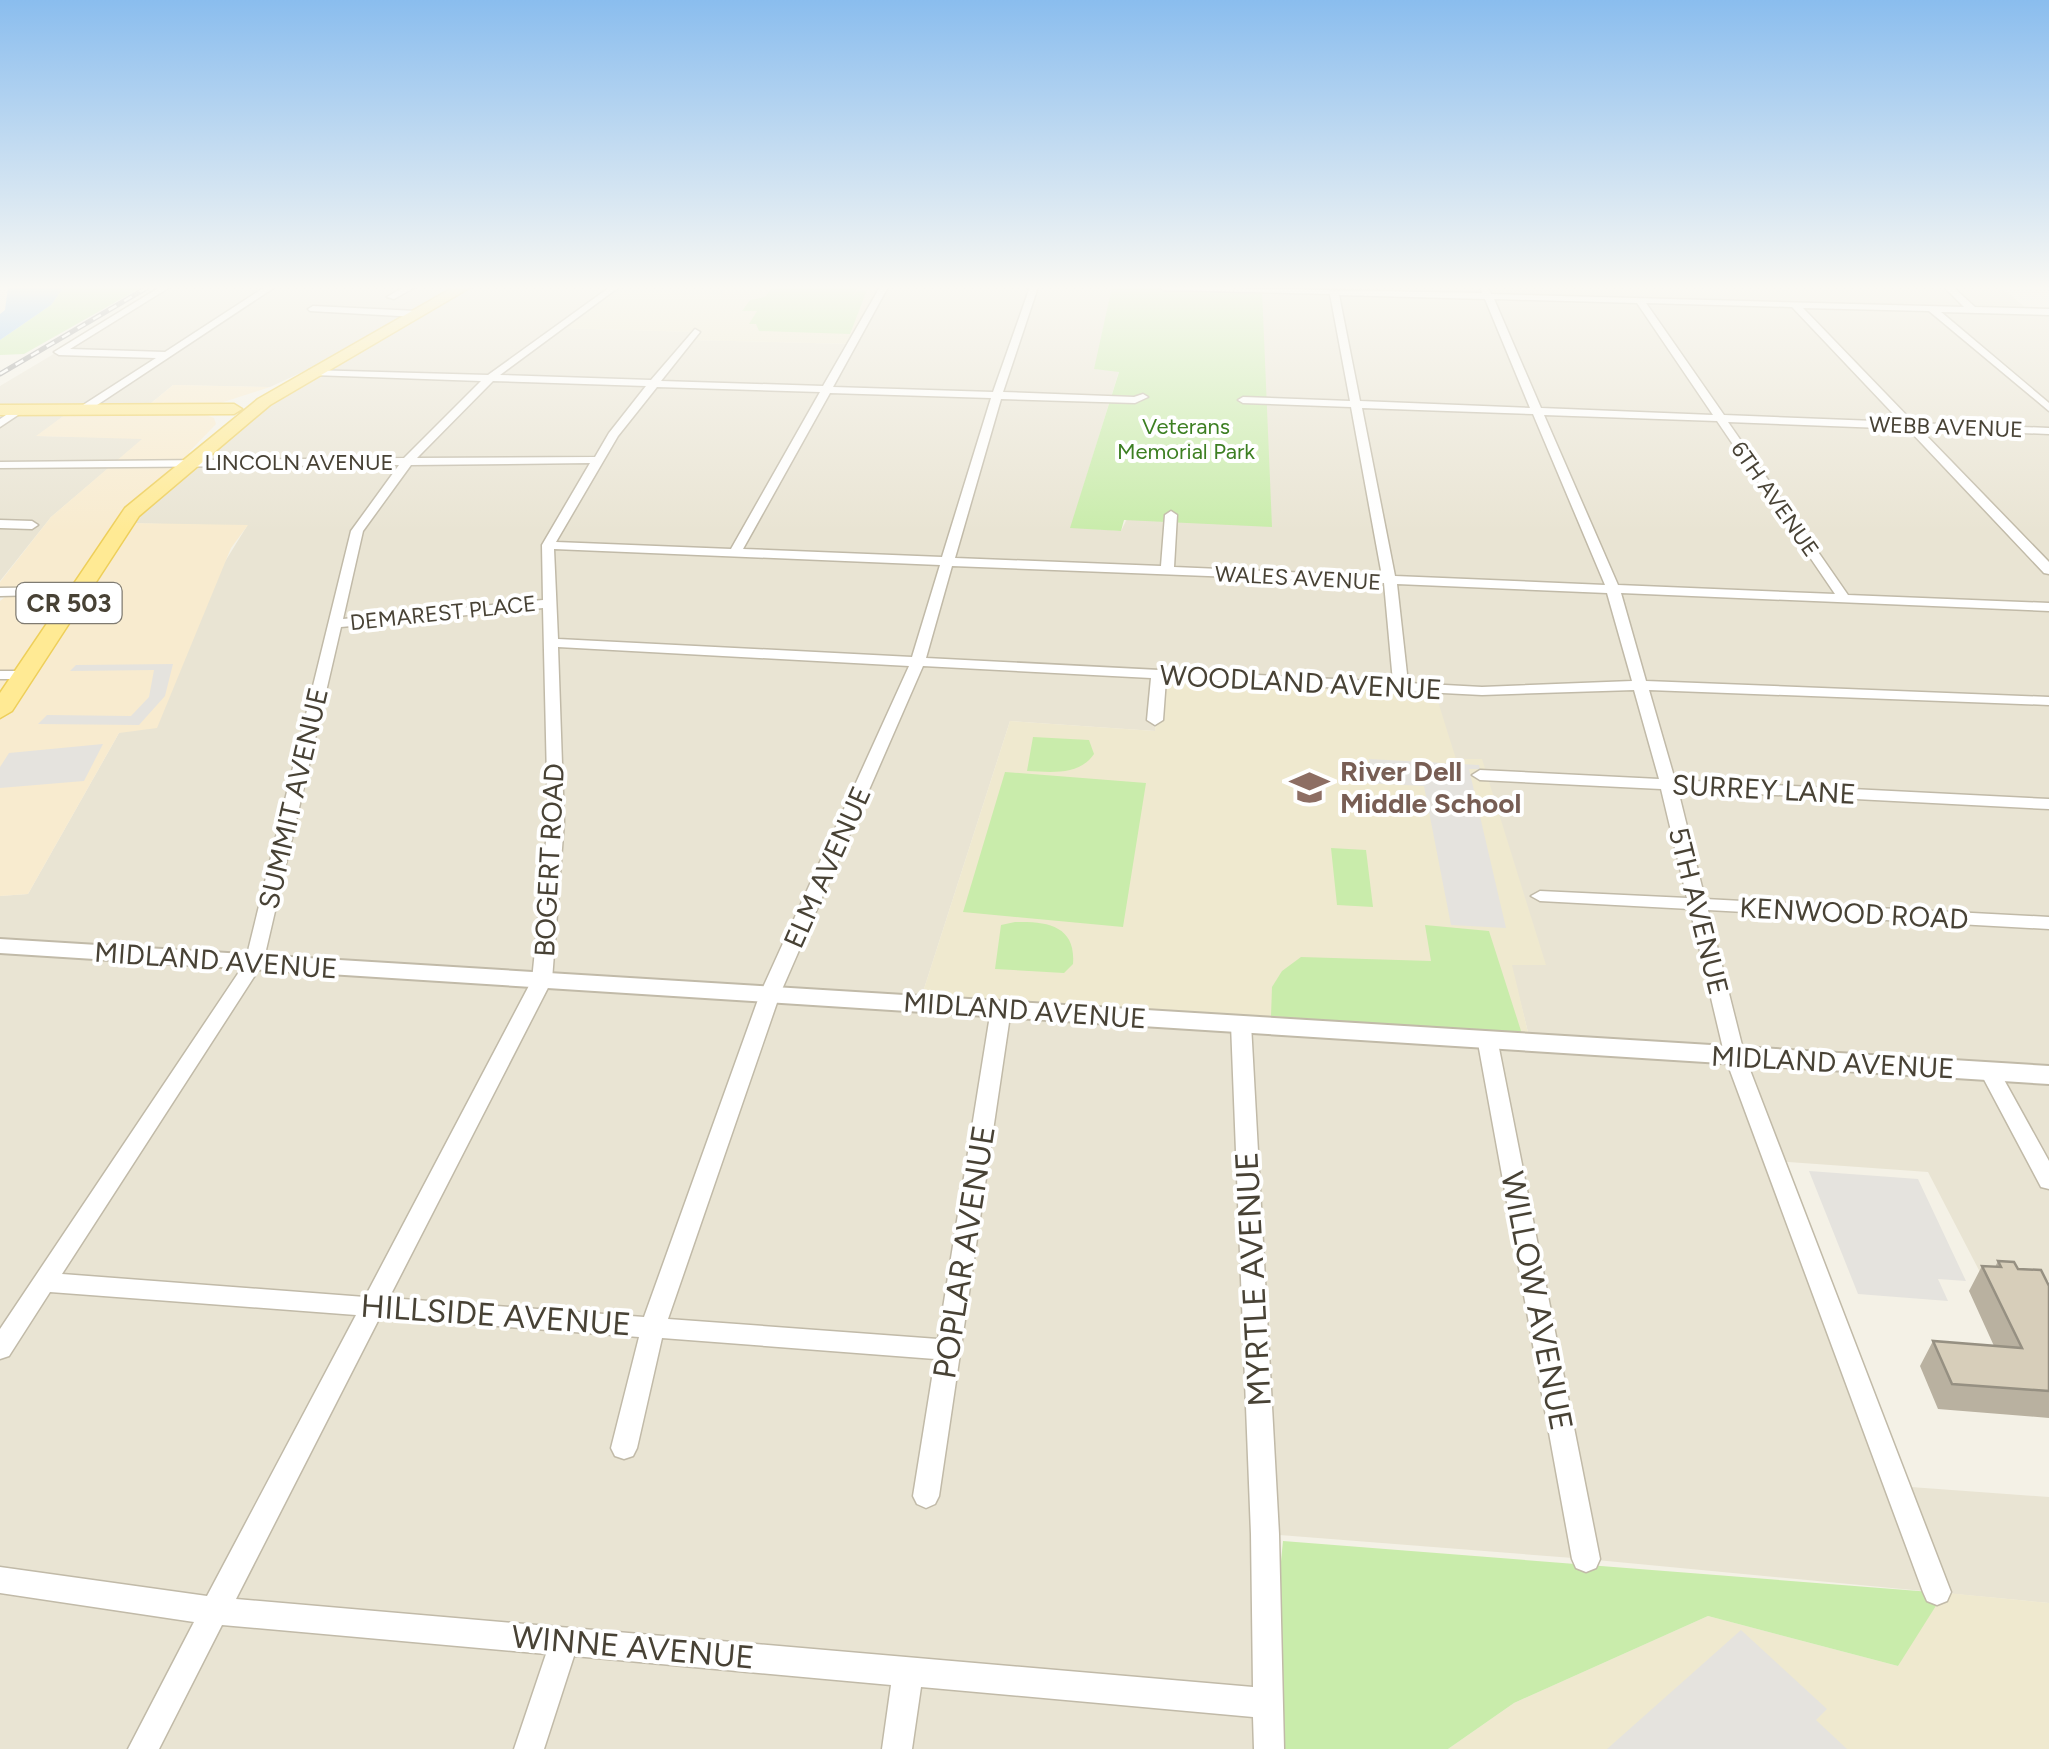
<svg xmlns="http://www.w3.org/2000/svg" width="2049" height="1749" viewBox="0 0 2049 1749" font-family="Figtree,sans-serif">
<style>
.residential{fill:#e9e4d3;fill-rule:evenodd}
.commercial{fill:#f8ebcf}
.education{fill:#efe9cf}
.green{fill:#c9ecab}
.parking{fill:#e5e3de}
.water{fill:#9dcaf7}
.lines{fill:none;stroke-linecap:round;stroke-linejoin:round}
.minor-casing{stroke:#c1baa8;stroke-width:3}
.tertiary-casing{stroke:#c1baa8;stroke-width:4}
.primary-casing{stroke:#eecf5a;stroke-width:3}
.minor{fill:#fff;fill-rule:evenodd}
.tertiary{fill:#fff;fill-rule:evenodd}
.primary{fill:#ffea94;fill-rule:evenodd}
.rail-casing{stroke:#969696;stroke-width:5}
.rail{stroke:#fff;stroke-width:2.5;stroke-dasharray:9;stroke-linecap:butt}
.wall{fill:#b9b1a0}
.building{fill:#d7ceba;stroke:#969082;stroke-width:2.5}
.labels{text-anchor:middle;dominant-baseline:central;stroke-width:8;stroke-linejoin:round;paint-order:stroke}
.far-park-label{font-size:22px;fill:#3d7f22;stroke:#fff}
.far-street-label{font-size:22px;fill:#484235;stroke:#fff}
.shield{fill:#fff;stroke:#7f7b72;stroke-width:2.5}
.shield-label{font-size:25px;font-weight:bold;fill:#484235}
.street-label{font-size:28px;fill:#484235;stroke:#fff}
.education-label{font-size:28px;font-weight:bold;fill:#785e54;stroke:#fff;text-anchor:start}
.near-street-label{font-size:32px;fill:#484235;stroke:#fff}
</style>
<rect width="100%" height="100%" fill="#f4f1e6"/>
<!-- residential -->
<path class="residential" d="M166,287H728L721,295L608,292L559,328L695,332L691,340L853,344L884,287H1113L1095,369L1119,371L1071,527L1121,531L1241,287H2001L2027,309L2049,312V1281L1982,1276L1928,1172L1775,1161L1897,1486L2049,1497V1603L1586,1559L1266,1534L1269,1749H0V896L28,894L119,733L247,526L124,523L187,463L341,354L270,387L173,385L144,409H73L37,436L144,438L51,517L0,581V424L20,410H0V386ZM1155,720L1456,759L1545,965H1511L1531,1044L916,1002L922,995L1010,721L1155,731Z"/>
<!-- commercial -->
<path class="commercial" d="M173,385L270,387L196,411L214,418L216,424L190,451L187,463L125,523L248,525L231,548L157,728L119,733L28,894L0,896V601L11,592H0V582L51,517L142,439L36,436L73,409H144Z"/>
<!-- education -->
<path class="education" d="M728,287H884L854,344L689,340L694,332L556,328L608,292L721,295Z
M1159,674L1434,689L1456,759H1482L1546,965H1512L1531,1045L922,995L1010,721L1155,731Z
M1937,1592L2049,1603V1749H1448L1514,1703L1708,1616L1898,1666Z"/>
<!-- green -->
<path class="green" d="M64,287H142L24,354L0,355V340L51,305Z
M773,287L857,288L852,297L857,291L867,290L850,334L759,331L756,324H749L757,311H742L750,300L765,297Z
M1112,287L1262,290L1272,527L1124,520L1121,531L1070,528L1119,372L1094,369Z
M1033,737L1089,740L1094,754C1079,776 1051,772 1027,771Z
M1005,772L1146,783L1123,927L963,912Z
M1331,848L1366,850L1373,907L1337,905Z
M1015,922C1048,921 1076,926 1073,964L1064,973L995,969L1001,925Z
M1425,925L1489,931L1522,1034L1271,1016L1272,987L1282,971L1301,957L1431,961Z
M1283,1541L1944,1593L1898,1666L1708,1616L1514,1703L1448,1749H1269L1267,1703Z"/>
<!-- parking -->
<path class="parking" d="M173,664L165,696L139,725L38,724L47,715L131,716L149,697L154,670L70,671L76,665Z
M103,744L84,781L0,788V767L9,753Z
M1369,759L1479,765L1480,769H1469L1506,928L1451,925L1424,786L1347,782L1346,772L1371,773Z
M1809,1171L1918,1179L1966,1281L1938,1279L1948,1301L1858,1294Z
M1741,1630L1827,1709L1816,1720L1847,1749H1607Z"/>
<!-- water -->
<path class="water" d="M8,287H64L51,305L0,340V314L5,310Z"/>
<g class="lines">
<defs>
<path id="minor" d="M160,287H170L70,349L165,352L265,287H275L88,411H80V407L156,358L59,355L54,352Z
M404,287H415L394,299L387,297Z
M610,287H619L500,375L651,380L695,329L700,332L661,381L823,386L880,287H888L833,387L993,392L1030,287H1038L1003,392L1134,397L1143,394L1148,397L1135,403L1001,399L955,558L1161,566L1165,515L1171,511L1177,515L1174,567L1382,576L1351,407L1243,403L1238,400L1243,397L1350,401L1330,294L1163,290L1159,287L1482,293L1480,287H1488L1491,294L1964,307L1944,287H1953L1975,307L2049,309V315L1941,312L2049,403V411L1929,311L1803,308L1914,423L2049,428V434L1920,429L2049,562V574L2044,573L1908,429L1728,422L1848,595L2049,603V611L1621,593L1646,681L2049,697V705L1649,690L1675,780L2049,799V809L1678,790L1705,899L2049,917V929L1708,910L1745,1057L1951,1592L1947,1601L1937,1605L1927,1601L1923,1592L1725,1057L1690,909L1540,901L1531,896L1540,891L1687,898L1661,789L1480,780L1472,775L1480,770L1659,779L1634,690L1482,695L1166,679L1163,720L1155,725L1147,720L1151,678L923,666L780,994L668,1319L938,1339L991,1009L994,1004H1008L1011,1009L939,1496L935,1504L926,1508L917,1504L913,1496L935,1359L662,1338L637,1448L633,1456L624,1459L615,1456L611,1448L639,1337L380,1317L236,1599L1253,1687L1251,1534L1231,1024L1234,1019H1248L1251,1024L1279,1534L1284,1749H1254L1253,1717L921,1687L912,1749H882L891,1685L574,1656L544,1749H514L546,1654L222,1625L159,1749H128L194,1622L0,1593V1567L207,1596L356,1315L50,1292L9,1356L0,1359V1329L245,963L351,531L399,465L0,468V462L404,458L481,381L313,375L308,372L309,370L488,375ZM1339,295L1485,299L1530,408L1360,401ZM1494,299L1637,303L1713,415L1541,408ZM1646,303L1792,307L1901,422L1724,415ZM493,381L646,386L609,433L595,457L417,458ZM657,387L820,392L731,549L556,542L618,436ZM830,393L991,398L942,557L743,549ZM1362,408L1533,414L1605,585L1395,576ZM1544,415L1717,421L1835,594L1618,585ZM590,463L542,545L543,600L343,619L363,531L411,465ZM554,549L940,565L912,657L558,639ZM952,566L1384,583L1393,682L926,658ZM1397,584L1607,593L1632,681L1482,687L1408,683ZM543,608L548,822L532,980L365,1297L62,1274L263,963L341,627ZM558,647L909,666L760,994L644,1317L389,1298L552,980L564,822Z
M313,306L417,311L422,314L417,317L310,311L308,309Z
M18,407L27,409L0,427V419Z
M0,520L32,521L38,525L32,529L0,528Z
M76,587L81,588V594L0,596V588Z
M0,671H22L29,675L22,679H0Z
M1488,1036L1495,1038L1498,1043L1600,1559L1596,1568L1586,1572L1576,1568L1572,1559L1478,1043L1481,1038Z
M1990,1065L1997,1067L2049,1161V1189L2041,1187L1980,1072L1983,1067Z"/>
<path id="tertiary" d="M0,939L2049,1066V1084L0,953Z"/>
<path id="primary" d="M454,287H471L270,405L139,516L12,711L0,718V693L125,508L258,399Z
M0,405L234,404L242,409L234,414L0,415Z"/>
</defs>
<!-- minor casing -->
<use href="#minor" class="minor-casing"/>
<!-- tertiary casing -->
<use href="#tertiary" class="tertiary-casing"/>
<!-- primary casing -->
<use href="#primary" class="primary-casing"/>
<!-- minor -->
<use href="#minor" class="minor"/>
<!-- tertiary -->
<use href="#tertiary" class="tertiary"/>
<!-- primary -->
<use href="#primary" class="primary"/>
<defs>
<path id="rail" d="M0,374L148,287"/>
</defs>
<!-- rail casing -->
<use href="#rail" class="rail-casing"/>
<!-- rail -->
<use href="#rail" class="rail"/>
</g>
<!-- wall -->
<path class="wall" d="M1998,1261L2018,1269L2049,1286V1418L1938,1409L1920,1366L1933,1341L1994,1346L1969,1291L1982,1266L1995,1267Z"/>
<!-- building -->
<path class="building" d="M1998,1261L2014,1262L2018,1269L2041,1270L2049,1286V1391L1952,1384L1933,1341L2022,1348L1982,1266L2001,1267Z"/>
<!-- sky -->
<linearGradient id="sky" x2="0" y2="1"><stop stop-color="#8abdee"/><stop offset="0.54" stop-color="#faf9f4"/><stop offset="1" stop-color="#faf9f4" stop-opacity="0"/></linearGradient>
<rect width="2049" height="532" fill="url(#sky)"/>
<!-- icons -->
<defs>
<symbol id="school-bare" viewBox="-9 -9 18 18"><path d="M0-5L7-2L0 1L-7-2ZM-4 1L0 2.5L4 1V4Q0 6-4 4Z" fill="#8d6e63" stroke="#fff" stroke-width="2.5" paint-order="stroke"/></symbol>
</defs>
<g fill-rule="evenodd">
<use href="#school-bare" x="1282" y="760" width="55" height="55"/>
</g>
<g class="labels">
<!-- far-park labels -->
<g class="far-park-label">
<text x="1186" y="426">Veterans<tspan x="1186" dy="25">Memorial Park</tspan></text>
</g>
<!-- far-street labels -->
<g class="far-street-label">
<text transform="translate(1946 427) rotate(2)">WEBB AVENUE</text>
<text x="299" y="462">LINCOLN AVENUE</text>
<text transform="translate(1775 499) rotate(55)">6TH AVENUE</text>
<text transform="translate(1298 578) rotate(3)">WALES AVENUE</text>
<text transform="translate(443 613) rotate(-6)">DEMAREST PLACE</text>
</g>
<!-- shield labels -->
<rect class="shield" x="16.5" y="583" width="105" height="40" rx="8"/>
<g class="shield-label">
<text x="69" y="603">CR 503</text>
</g>
<!-- street labels -->
<g class="street-label">
<text transform="translate(1301 682) rotate(3)">WOODLAND AVENUE</text>
<text transform="translate(1764 789) rotate(3)">SURREY LANE</text>
<text transform="translate(293 798) rotate(-77)">SUMMIT AVENUE</text>
<text transform="translate(549 860) rotate(-87)">BOGERT ROAD</text>
<text transform="translate(827 867) rotate(-66)">ELM AVENUE</text>
<text transform="translate(1699 911) rotate(76)">5TH AVENUE</text>
<text transform="translate(1854 913) rotate(3)">KENWOOD ROAD</text>
<text transform="translate(216 960) rotate(4)">MIDLAND AVENUE</text>
<text transform="translate(1025 1010) rotate(4)">MIDLAND AVENUE</text>
<text transform="translate(1833 1062) rotate(3)">MIDLAND AVENUE</text>
</g>
<!-- education labels -->
<g class="education-label">
<text x="1340" y="771">River Dell<tspan x="1340" dy="32">Middle School</tspan></text>
</g>
<!-- near-street labels -->
<g class="near-street-label">
<text transform="translate(964 1252) rotate(-81)">POPLAR AVENUE</text>
<text transform="translate(1253 1279) rotate(-93)">MYRTLE AVENUE</text>
<text transform="translate(1537 1301) rotate(79)">WILLOW AVENUE</text>
<text transform="translate(496 1315) rotate(4)">HILLSIDE AVENUE</text>
<text transform="translate(633 1647) rotate(5)">WINNE AVENUE</text>
</g>
</g>
</svg>
